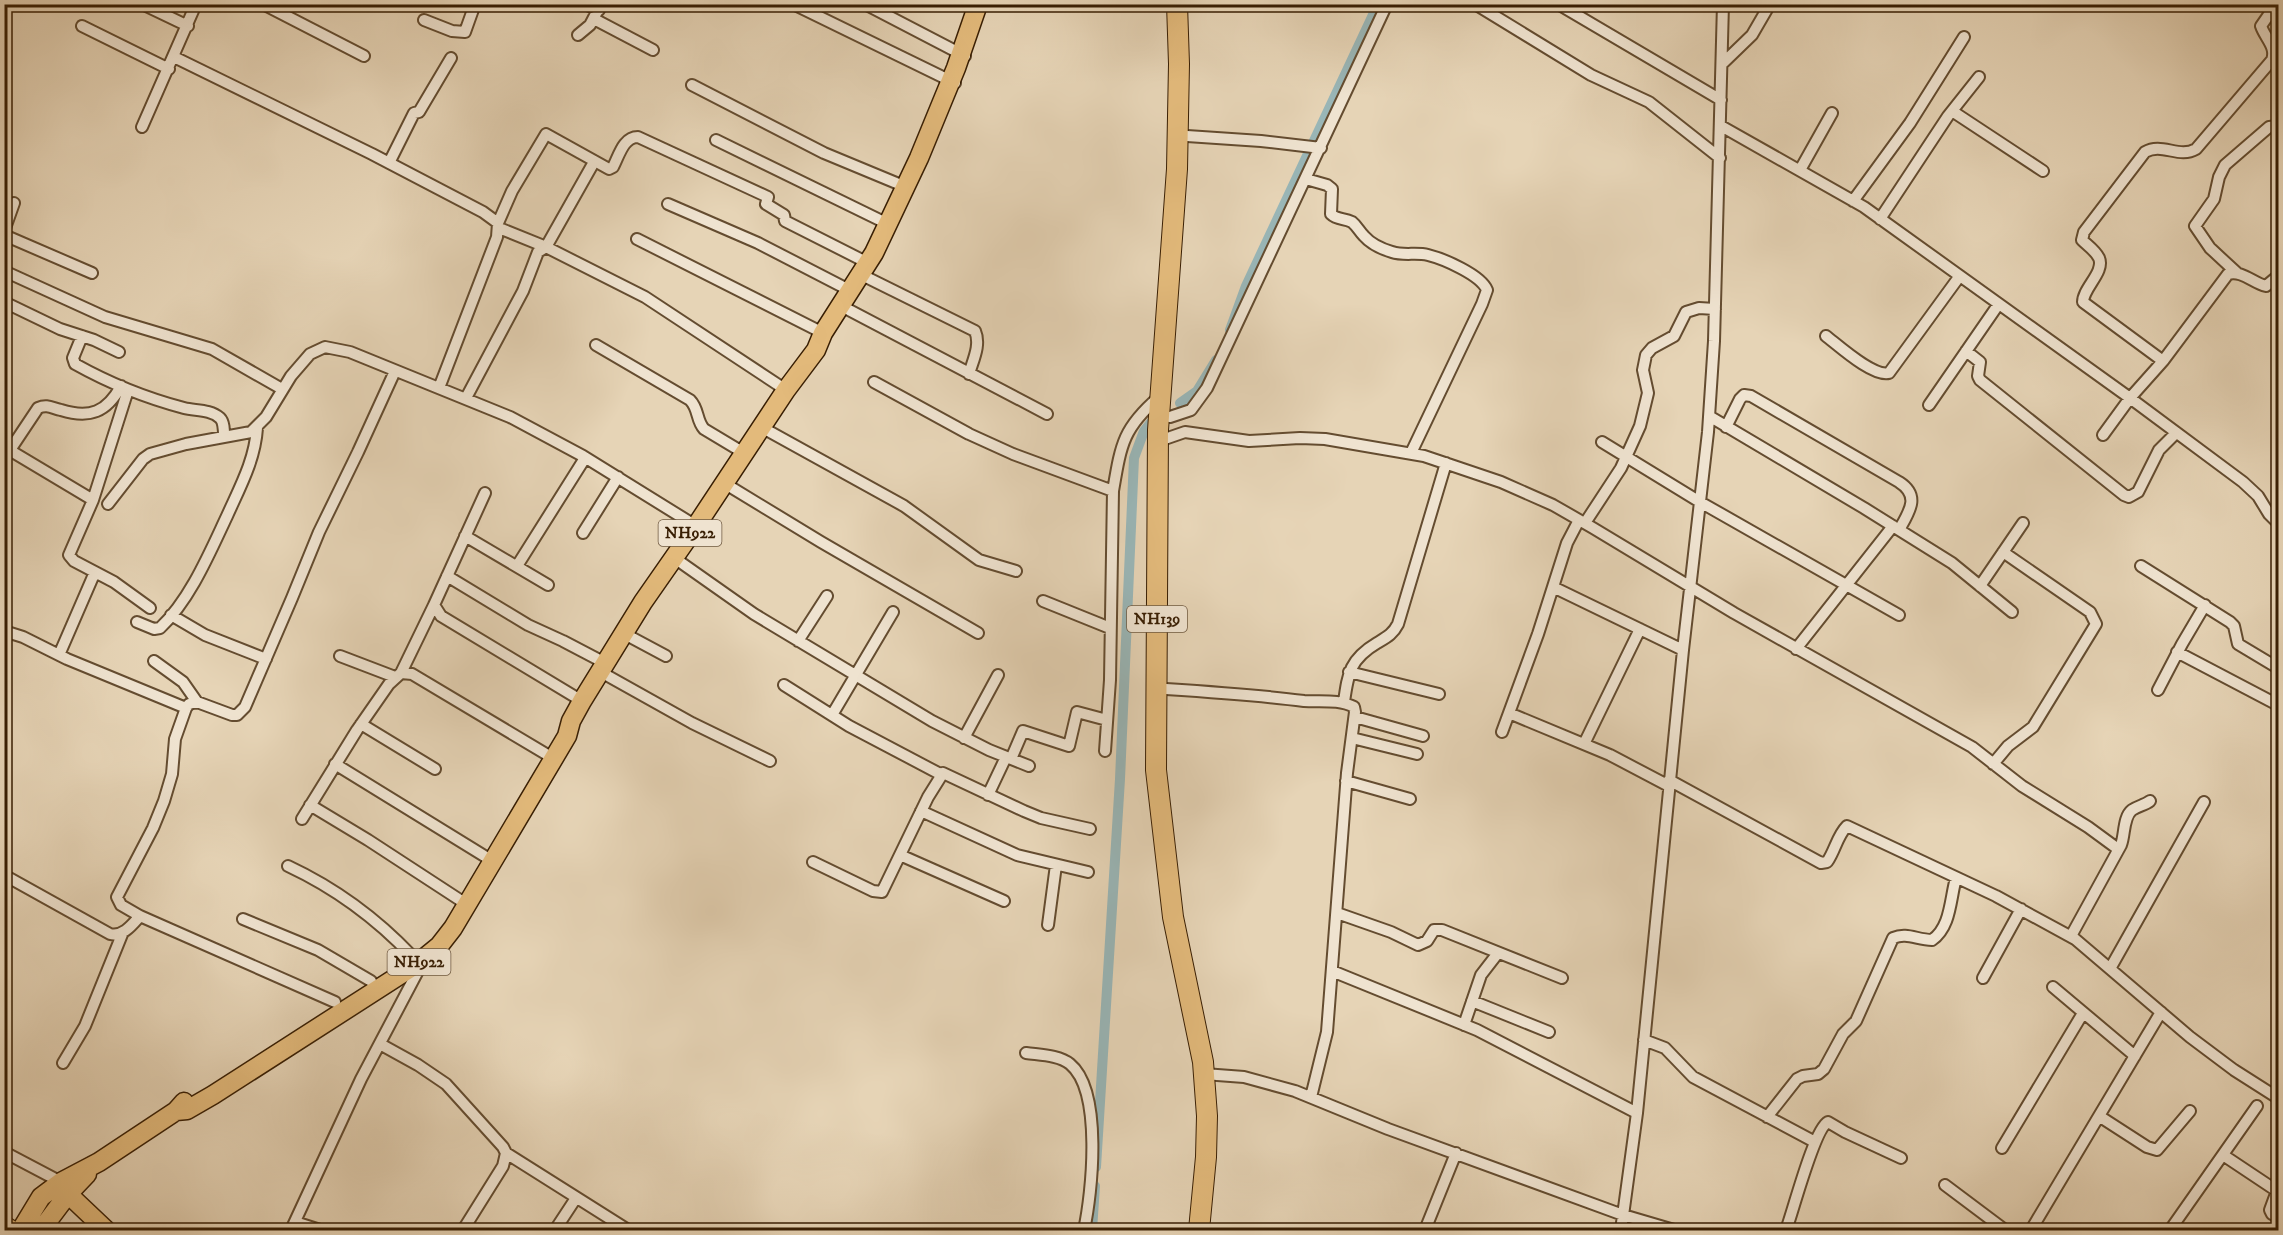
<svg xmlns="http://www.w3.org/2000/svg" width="2283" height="1235" viewBox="0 0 2283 1235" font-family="'IM FELL DW Pica',serif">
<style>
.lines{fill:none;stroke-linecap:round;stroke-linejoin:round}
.canal{stroke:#99b6b7;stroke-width:10}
.street-casing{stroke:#644c30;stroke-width:14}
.primary-casing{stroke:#381e03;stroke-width:21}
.highway-casing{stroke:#381e03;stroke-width:22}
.street{stroke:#efe3d0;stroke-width:10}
.primary{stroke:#e3ba7b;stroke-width:18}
.highway{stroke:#e3ba7b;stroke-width:20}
.labels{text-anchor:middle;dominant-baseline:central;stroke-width:4.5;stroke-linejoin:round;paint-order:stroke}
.shield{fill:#efe3d0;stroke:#6f5940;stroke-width:1.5}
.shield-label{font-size:16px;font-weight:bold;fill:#381e03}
</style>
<rect width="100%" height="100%" fill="#e6d4b6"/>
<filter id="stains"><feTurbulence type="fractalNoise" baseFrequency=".00333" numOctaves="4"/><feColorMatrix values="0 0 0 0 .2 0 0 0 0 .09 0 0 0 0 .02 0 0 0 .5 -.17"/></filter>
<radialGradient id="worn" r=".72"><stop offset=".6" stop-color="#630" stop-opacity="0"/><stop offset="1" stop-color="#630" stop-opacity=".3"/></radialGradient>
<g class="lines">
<!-- canal -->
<path class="canal" d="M1230,330L1246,286L1378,4
M1180,403L1197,391L1216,360
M1096,1167L1120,779L1134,458L1144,431L1156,416
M1092,1230L1095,1186"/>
<defs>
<path id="street" d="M142,4L188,26
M263,4L364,56
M585,4L599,10
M793,4L955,83
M865,4L965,56
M1475,4L1591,75L1649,102L1720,158
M1558,4L1721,100
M594,19L653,50
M424,20L452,31L465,32L475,4
M82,26L169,69
M578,35L590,25L601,4
M174,57L372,154L483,212L498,223L497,237L439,388
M1722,64L1752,35L1770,4
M692,85L824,153L906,187
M1952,111L2043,171
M1721,126L1864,207L2130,398L2243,482L2258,496L2269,514L2278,523
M142,127L196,4
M1187,136L1261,141L1321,148
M716,140L888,224
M389,163L414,113L419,112L451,58
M1800,170L1832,113
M1306,179L1327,185L1332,189L1331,214C1337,220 1344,218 1352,222C1357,226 1359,231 1364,236C1370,243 1382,249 1392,252C1404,256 1416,252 1428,255C1444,259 1481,275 1487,290L1482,304L1411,453
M1853,201L1910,123L1964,37
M668,204L758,243L851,291
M1880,219L1948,116L1979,77
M498,223L512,191L546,134L609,169L613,167C619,156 623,137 638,137L768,197L766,204L784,215L785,221L868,263
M499,228L546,247L645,297L786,390
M4,231L14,203
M4,235L92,273
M637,239L823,333
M4,271L105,317L212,349L282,389
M2237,273L2210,248L2195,226L2214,199L2219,177L2225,165L2269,127L2278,126
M868,278L975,331C981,345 973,360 969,374
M4,302L60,329L94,340L119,352
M849,310L1047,414
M82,336L73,358L75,364C109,383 146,398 184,408C195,411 210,409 220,418C224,422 224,430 224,436
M1826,336C1839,346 1873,377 1889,373L1959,277
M596,345L690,400C699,409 696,420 704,429L744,453
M1966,351L1980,362L1978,376L1980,380L2124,495L2129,497L2138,492L2159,450L2176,433
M2163,361L2083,302C2083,288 2105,272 2099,258C2095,250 2087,245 2082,240L2084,232L2145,152C2162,142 2179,159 2196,149L2272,60C2277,47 2265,38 2261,26L2270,13L2278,7
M874,382L969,434L1013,454L1113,491
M128,390L93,500L69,555L74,561L114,582L150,608
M466,398L523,291L538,252L546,247L594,162
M1929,405L1998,305
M1709,416L1864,508L1952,563L2012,612
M1170,417L1191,410L1207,388L1387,4
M761,427L904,506L979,560L1016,571
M1726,427L1740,399L1744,395L1751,396L1899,482C1921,496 1909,512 1899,530
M2103,435L2130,398L2163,361L2228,274C2242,270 2253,283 2266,286L2278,276
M1159,441L1185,432L1249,441L1300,438L1325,439L1424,456L1501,482L1553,505L1593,528L1734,613L1972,747L2022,786L2088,827L2118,849
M1602,442L1700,502L1899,615
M6,448L93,500
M10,450L38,408C47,404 52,408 61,410C90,419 107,412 121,386
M724,483L821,542L978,633
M485,493L434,605L441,616L582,701
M108,504L143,459L150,454L186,444L251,432L266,417L291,376L310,354L325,347L350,352L510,417L583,456L696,526
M1585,523L1621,468L1640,426L1648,393L1643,370L1646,355L1652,348L1674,336L1686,312L1699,308L1715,309
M583,533L618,477
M465,536L548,585
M673,557L754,614L932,721L989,750L1029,766
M517,566L585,458
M2141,566L2230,622L2234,626L2238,644L2278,668
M447,576L528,625L563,641L605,663
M1980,586L2023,523
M1553,587L1683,650
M1043,601L1110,628
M171,615L205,635L266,659
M137,622L154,629L160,628C190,600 210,552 227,516C240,487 255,460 257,428
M4,631L23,637L67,659L186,708
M623,633L666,656
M798,641L827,596
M1796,649L1893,526
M2177,652L2278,705
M59,655L95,572
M340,656L395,677
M154,661L183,682L197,702
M599,671L692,723L770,761
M1349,672L1439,694
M401,673L434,605
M784,685L849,726L942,775
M1166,689C1212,692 1258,695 1304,701C1321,702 1339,699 1354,707L1355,712L1347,773L1327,1032L1311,1097
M2158,690L2182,644L2205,605
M1344,702C1348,673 1350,659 1377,643C1387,637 1393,634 1398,624L1446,463
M1509,713L1610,755L1669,786
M832,715L893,612
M1355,717L1423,736
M361,724L435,769
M1502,732L1538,634L1567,543L1579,520
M964,738L998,675
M1352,738L1417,754
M1584,744L1640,629
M1105,751L1110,680L1113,491C1121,444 1123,428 1159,397
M1011,759L1023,731L1069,746L1077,712L1107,720
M335,764L486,857
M1993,764L2008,746L2033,727L2096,624L2090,612L2003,552
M1669,780L1821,863L1827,862C1835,851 1837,836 1847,826L1996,896L2075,939L2190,1037L2234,1070L2278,1098
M1346,781L1410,799
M988,795L1006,757
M310,805L368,840L460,900
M921,811L1017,855L1088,872
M302,819L357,730L389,684L401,673L412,674L546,754
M900,855L1004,901
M813,862L873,891L882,892L928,797L943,773L1024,811L1041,818L1090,829
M288,866C335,888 376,918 412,956L417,964L418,971L361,1079L291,1230
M4,875L110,934C123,937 132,925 140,916
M1337,913L1391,932L1418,945L1427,941L1434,930H1442L1562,978
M243,919L318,950L371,981
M1048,925L1056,865
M2071,936L2121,845C2125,835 2123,817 2132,810C2138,806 2145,805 2150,801
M2111,967L2204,802
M1332,971L1477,1030L1637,1113
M1983,978L2021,909
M2053,987L2135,1056
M1472,1001L1549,1032
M335,1002L140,916L121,905L117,897L153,828L164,801L172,774L175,739L186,708L189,704L197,702L232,715H237L245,707L292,598L319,532L358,452L395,371
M1464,1025L1481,975L1498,953
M1644,1040L1665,1048L1693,1077L1815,1142
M380,1044L418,1065L446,1084L503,1147L506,1153L503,1166L463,1230
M1026,1053C1040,1055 1059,1055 1070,1064C1103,1091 1092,1193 1084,1230
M63,1063L85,1026L123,932
M1204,1074L1244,1077L1295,1091L1388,1129L1623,1215L1674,1230
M2099,1116L2147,1147L2157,1150L2190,1111
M1767,1117L1797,1079L1803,1076L1818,1074L1824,1069L1843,1034L1856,1021L1893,938C1907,932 1917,940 1932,940C1951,927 1950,899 1956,878
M2002,1148L2083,1013
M4,1152L61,1182
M506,1153L628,1230
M2223,1155L2277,1191L2270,1210L2272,1214L2278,1217
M1945,1185L2005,1230
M295,1222L320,1230
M555,1230L576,1198
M1425,1230L1456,1153
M1621,1230L1637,1113L1683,650L1708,432L1714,341L1723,4
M1786,1230C1793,1212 1814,1129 1828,1122L1845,1132L1901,1158
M2031,1230L2161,1012
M2170,1230L2257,1106"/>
<path id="primary" d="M176,1111L187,1110L213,1095L417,964L439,946L453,928L567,736L571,721L582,701L643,602L696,526L786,390L816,350L823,333L874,253L919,158L956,68L978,4
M62,1185L68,1194L106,1230
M21,1230L41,1197L61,1182L99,1162L176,1111L184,1102
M41,1230L68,1194L87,1174"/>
<path id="highway" d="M1177,4L1179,64L1177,169L1158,430L1156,770L1173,917L1203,1062L1207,1116L1206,1157L1199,1230
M4,1226L10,1230"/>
</defs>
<!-- street casing -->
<use href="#street" class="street-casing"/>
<!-- primary casing -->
<use href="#primary" class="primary-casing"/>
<!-- highway casing -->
<use href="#highway" class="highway-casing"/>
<!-- street -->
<use href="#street" class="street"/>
<!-- primary -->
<use href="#primary" class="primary"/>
<!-- highway -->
<use href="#highway" class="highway"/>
</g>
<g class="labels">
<!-- shield labels -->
<g class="shield">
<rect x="658.5" y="520" width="63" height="26" rx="4.5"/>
<rect x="1127" y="606" width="60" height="26" rx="4.5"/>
<rect x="387.5" y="949" width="63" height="26" rx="4.5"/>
</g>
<g class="shield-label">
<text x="690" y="533">NH922</text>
<text x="1157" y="619">NH139</text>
<text x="419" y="962">NH922</text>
</g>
</g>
<!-- margin -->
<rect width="2283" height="1235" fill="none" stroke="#e6d4b6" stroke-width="24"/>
<rect x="6" y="6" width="2271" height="1223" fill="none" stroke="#381e03" stroke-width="3"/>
<rect x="12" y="12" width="2259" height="1211" fill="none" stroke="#381e03" stroke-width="1.5"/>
<rect width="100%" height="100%" filter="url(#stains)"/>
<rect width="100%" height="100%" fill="url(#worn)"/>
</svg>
